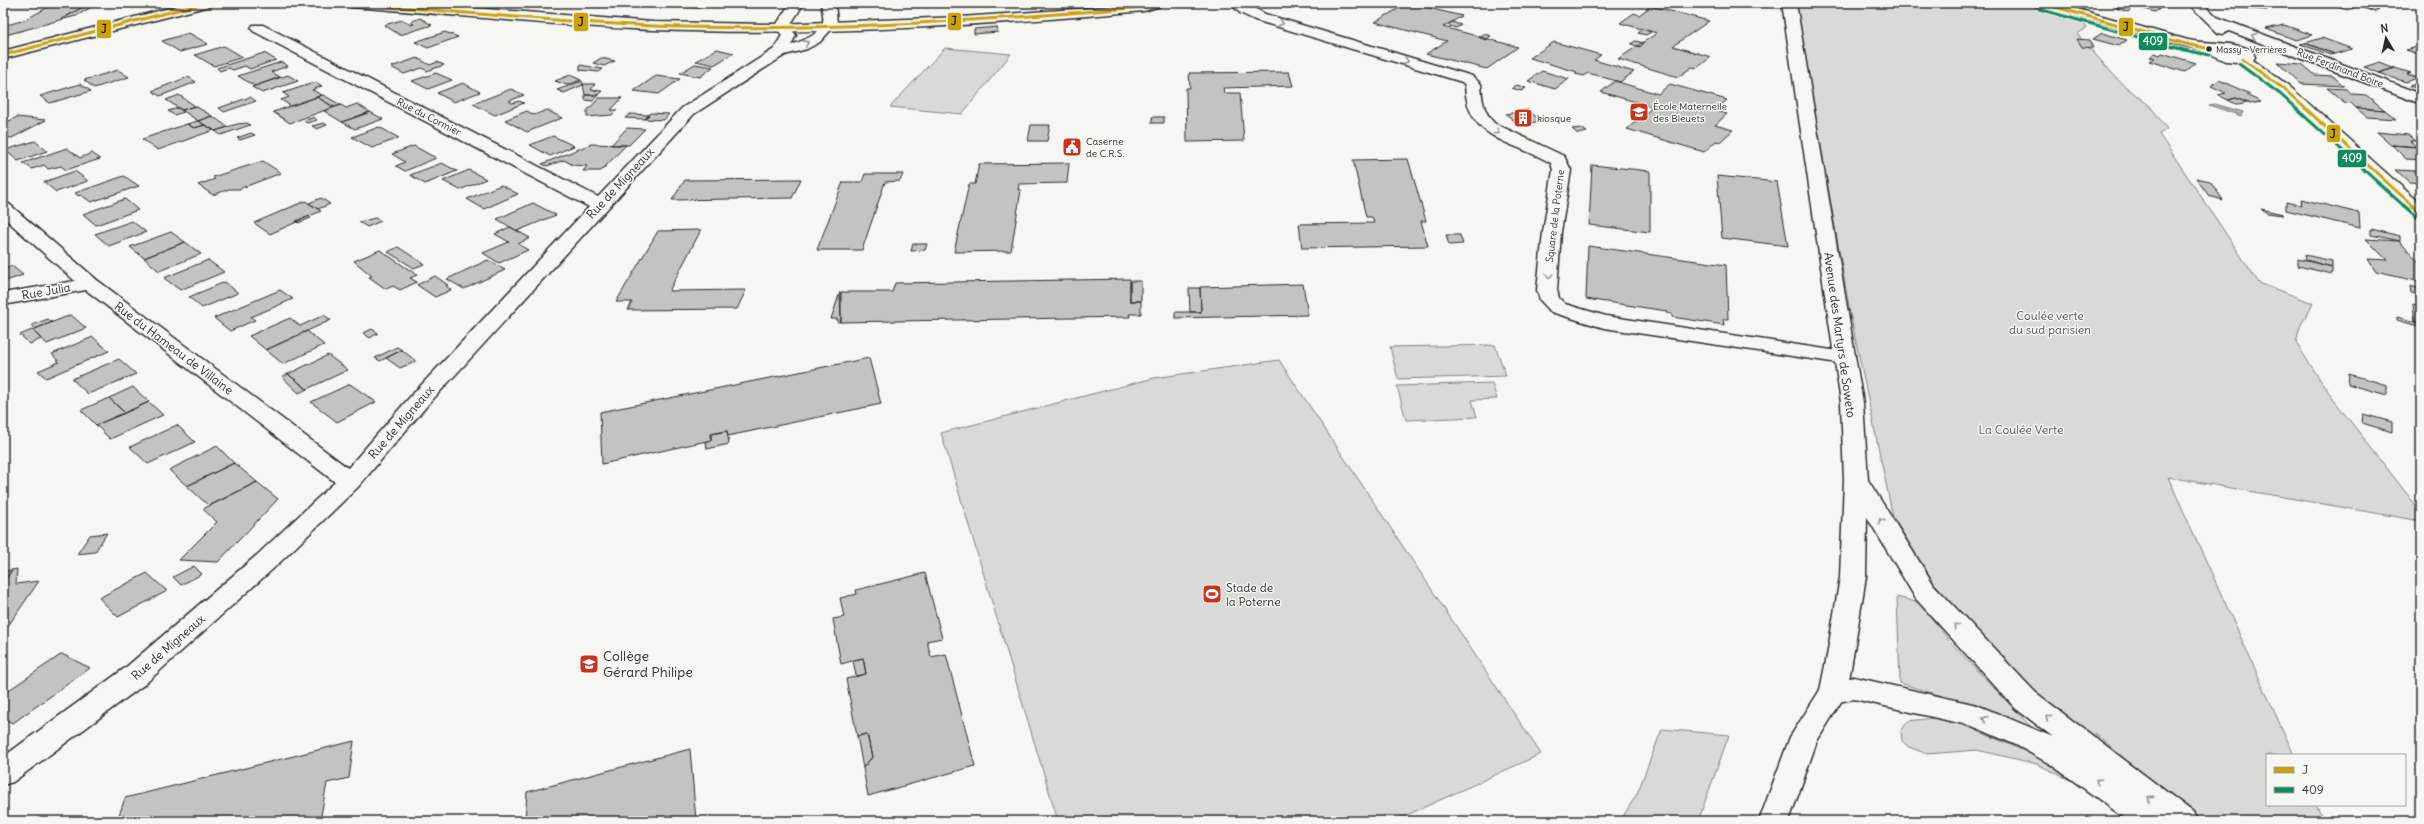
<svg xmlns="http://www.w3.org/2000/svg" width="2424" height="824" viewBox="0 0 2424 824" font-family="Delius,sans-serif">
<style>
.green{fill:#d9d9d5;stroke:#828280}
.water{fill:#aeaeab;stroke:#7a7a78}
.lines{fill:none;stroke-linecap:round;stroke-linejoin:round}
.stream{stroke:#7a7a78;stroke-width:6}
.building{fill:#c3c3c0;stroke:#2b2b2b}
.minor-casing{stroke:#2b2b2b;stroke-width:3}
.major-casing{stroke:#2b2b2b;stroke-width:3}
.minor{fill:#f6f6f2;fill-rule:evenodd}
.major{fill:#f6f6f2;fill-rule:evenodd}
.bus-1-far1-casing{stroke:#f6f6f2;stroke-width:5}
.bus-1-casing{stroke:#f6f6f2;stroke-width:6}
.bus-2-far1-casing{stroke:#f6f6f2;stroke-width:5}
.bus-2-casing{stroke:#f6f6f2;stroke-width:6}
.bus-1-far1{stroke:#cca209;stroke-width:3}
.bus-1{stroke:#cca209;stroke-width:3.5}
.bus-2-far1{stroke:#0c8c5d;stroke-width:3}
.bus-2{stroke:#0c8c5d;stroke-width:3.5}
.oneway{stroke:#90908e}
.bus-dot{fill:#2b2b2b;stroke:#f6f6f2;stroke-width:1.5}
.labels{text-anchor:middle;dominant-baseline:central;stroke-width:3;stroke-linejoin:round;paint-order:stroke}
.far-bus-label{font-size:9px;fill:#2b2b2b;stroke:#f6f6f2;text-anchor:start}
.far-street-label{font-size:10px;fill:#2b2b2b;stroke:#f6f6f2}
.far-poi-label{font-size:10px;fill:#2b2b2b;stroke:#f6f6f2;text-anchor:start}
.street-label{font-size:12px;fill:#2b2b2b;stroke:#f6f6f2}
.park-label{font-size:12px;fill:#565656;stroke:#f6f6f2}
.poi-label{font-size:12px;fill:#2b2b2b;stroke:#f6f6f2;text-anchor:start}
.near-poi-label{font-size:14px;fill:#2b2b2b;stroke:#f6f6f2;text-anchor:start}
.line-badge{stroke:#f6f6f2;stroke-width:1.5}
.badge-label{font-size:11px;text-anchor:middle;font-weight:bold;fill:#fff}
.pale-badge-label{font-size:11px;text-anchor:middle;font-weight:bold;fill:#111}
</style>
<rect width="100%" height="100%" fill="#f6f6f2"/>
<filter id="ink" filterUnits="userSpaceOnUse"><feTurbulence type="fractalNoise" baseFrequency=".025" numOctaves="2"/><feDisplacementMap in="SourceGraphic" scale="8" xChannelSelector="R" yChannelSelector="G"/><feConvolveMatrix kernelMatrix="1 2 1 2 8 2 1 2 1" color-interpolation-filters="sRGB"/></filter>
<g filter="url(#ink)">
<!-- green -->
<path class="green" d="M1796,3H2069L2087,28L2077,34L2121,83L2150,106L2167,129L2159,134L2259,283L2313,303L2300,327L2296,343L2333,399L2421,512V521L2168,477L2294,755H2267V805H2316L2324,821H2201L2166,795L2095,733L2104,752L2050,708L2004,661L1934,583L1893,517L1851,318Z
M945,48L1011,54L962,114L890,107Z
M1495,345L1506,376L1398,379L1390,347Z
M1279,360L1541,754L1394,821H1058L941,433L1154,378Z
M1492,383L1497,399L1472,400L1477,417L1406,420L1397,386Z
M1897,597L1920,603L1950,642L2040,736L1968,704L1900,683Z
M1934,718L1954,721L2034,755L2080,777L2114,806L2076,783L2037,764L1977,750L1927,754L1909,747L1902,741L1901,731L1908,721Z
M1662,729L1729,735L1698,821H1620L1637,794Z"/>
<!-- water -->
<path class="water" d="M2215,104L2243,112L2241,116L2209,105Z"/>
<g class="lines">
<!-- stream -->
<path class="stream" d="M651,3H661
M671,3L698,6"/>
</g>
<!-- building -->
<path class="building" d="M3,3H90L60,20L6,35L3,33V26L25,20L50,6L3,5Z
M90,3H99L76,16L60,20Z
M1408,3L1462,16L1443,27L1518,47L1487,69L1426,54L1447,41L1375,22Z
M2124,3H2159L2165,5L2155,12Z
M2230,3H2259L2267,10L2237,8Z
M2325,3H2371L2347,10Z
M2122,4L2133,8L2128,12L2116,8Z
M2364,5L2379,10L2375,12L2360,7Z
M1651,6L1709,21L1673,46L1711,57L1697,68L1692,67L1678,77L1618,59L1657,33L1620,23L1634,13L1639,15Z
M420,18L432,25L400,35L384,25L402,20L411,25L414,24L410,22Z
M1452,22L1461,25L1456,28L1447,25Z
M2284,25L2313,35L2296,40L2266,29Z
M997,27L998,32L974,34V29Z
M1643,29L1651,32L1646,35L1638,33Z
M445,32L458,37L428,48L415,42Z
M189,33L208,44L180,52L162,41Z
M2102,33L2127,40L2119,46L2093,39Z
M1484,34L1491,36L1486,40L1478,37Z
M2322,38L2352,49L2334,54L2305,43Z
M2077,39L2089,40L2093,48L2082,47Z
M1635,41L1644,43L1640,47L1631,44Z
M1554,42L1601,55L1594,60L1634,72L1620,82L1588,73L1584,76L1575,74L1577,72L1530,58Z
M2305,43L2334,54L2330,55L2300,44Z
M224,46L243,57L214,66L195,55Z
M2421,46V55L2406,50Z
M717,49L734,53L714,65L696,61Z
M264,53L276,60L250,69L245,66L233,70L229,68L220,71L217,68Z
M2155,53L2160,55L2162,53L2196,63L2185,72L2150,61L2155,58L2150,57Z
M417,58L430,65L437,62L444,65L427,71L422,68L404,74L391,67Z
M601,58L615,61L604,66L593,63Z
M281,62L288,66L271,72L280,77L255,86L238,76Z
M2278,62L2302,64L2315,75L2333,76L2344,86L2301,84Z
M2380,62L2395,68L2378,73L2364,67Z
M695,64L713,67L700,77L680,73Z
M580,65L603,69L599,72L580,70Z
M2395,68L2411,73L2407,74L2417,78L2406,82L2378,73Z
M118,70L129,77L94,88L84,80Z
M1542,71L1569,79L1555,89L1528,81Z
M1289,72L1293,86L1223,88L1224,93H1240L1244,141L1187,142L1186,88H1190L1189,73Z
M436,73L452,80L428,89L412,81Z
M288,75L298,81L262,93L252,87Z
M570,75L581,80L567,85L555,81Z
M656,76L680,79L659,94L634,91Z
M188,77L196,82L160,96L152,91Z
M2219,80L2250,94L2246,95L2261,102L2250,104L2236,98L2228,100L2218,95L2226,93L2211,86Z
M582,81L583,85L564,93L557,90Z
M1615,81L1658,94L1670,84L1727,100L1715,110L1727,114L1715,125L1733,130L1720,142L1716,141L1704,152L1627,129L1653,107L1601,92Z
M316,82L322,86L312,90L322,95L291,106L281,100L289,97L283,93Z
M463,83L480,92L454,102L437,93Z
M2420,83L2421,88L2418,89L2410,86Z
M80,84L91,91L50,103L40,96Z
M583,84H595L591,90L602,91L598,95H585Z
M1517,85L1526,88L1521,91L1512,88Z
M2327,88L2347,89L2352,94L2366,95L2385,110L2356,108L2351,103L2344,102Z
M511,89L524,95L509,101L512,103L519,101L524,103L495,115L473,104Z
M179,95L195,106L182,110L166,100Z
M323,95L341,105L334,107L317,97Z
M585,95H598L593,101L585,100Z
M250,97L256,101L224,112L219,108Z
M317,97L334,107L290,123L273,112Z
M599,98H622L611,110H617L612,115L587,117V111Z
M2236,98L2247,103L2238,105L2228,100Z
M357,104L370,112L342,122L324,111L341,105L346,108Z
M195,106L212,116L198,121L182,110Z
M178,108L184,112L174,115L168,111Z
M2356,108L2385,110L2396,119L2367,117Z
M547,110L562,118L527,132L505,120L527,111L534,115Z
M1528,110L1541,121L1519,125L1506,114Z
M370,112L383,119L355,129L342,122Z
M650,113L669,114L664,120L645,119Z
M630,114L649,115L645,119L625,118Z
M212,116L228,127L215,131L198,121Z
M17,117L46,120L12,138L3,137V124Z
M314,117L317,120L307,123L304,121Z
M1152,117H1164V123H1152Z
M198,121L205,125L194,128L187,124Z
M247,123L250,125L221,135L215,131L237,124Z
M323,123L327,125L317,129L312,126Z
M187,124L194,128L205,125L214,130L158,150L142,139Z
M1031,125H1050L1047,141H1028Z
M379,127L399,138L372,148L352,137Z
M627,128L645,129L629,145H611Z
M1581,128L1587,132L1578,134L1572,129Z
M2377,132L2408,135L2415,141H2410L2417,147L2392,145Z
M251,133L255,135L240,140L237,138Z
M553,136L574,146L550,156L530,145Z
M35,141L47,151L18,161L5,150Z
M591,144L626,145L601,171H583L587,166L573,165L564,160L547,166L542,164Z
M2392,145L2421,147V160L2406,159Z
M414,146L436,158L405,171L396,166L405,162L392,154Z
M67,148L80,158L92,153L100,159L66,170L61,166L48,169L44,165L32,169L23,163Z
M1408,159L1426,221H1421L1428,246L1302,248L1299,224L1374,223L1372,217H1366L1353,160Z
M263,161L281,173L239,189H229L213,195L198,185L215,179L213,177Z
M442,163L457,171L425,184L410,175Z
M1069,163L1067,183L1019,184L1018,190H1021L1011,251L954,252L969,184H975L979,164Z
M1592,165L1650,171V232L1589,225Z
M469,170L486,179L460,190L443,181Z
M2396,170L2417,171L2421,175V183L2409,182Z
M75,171L88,181L56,192L44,182Z
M865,174H903L900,181L885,182L862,250H817L843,182H862Z
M124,176L139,186L91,202L81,195L78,196L75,193Z
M1717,176L1777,182L1788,246L1722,238Z
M2196,178L2210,181L2223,200L2209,196Z
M801,179L792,198L672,200L685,180Z
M501,185L518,194L484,209L467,199Z
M321,198L330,204L318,209L309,203Z
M125,199L138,210L96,225L83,214Z
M2301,199L2359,213L2360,228L2286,210V202L2302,206Z
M305,201L321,211L270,234L254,223Z
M533,203L556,215L517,231L497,219Z
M2261,209L2283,214V215L2267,213Z
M308,216L311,218L298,223L296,221Z
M375,218L381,221L367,227L359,222Z
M132,221L146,232L109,246L95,234Z
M510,227L530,238L518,244L528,250L499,263L483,253L509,242L495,234Z
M2371,229L2400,236V241L2371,235Z
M701,230L669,291L746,290L737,309L628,310L632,302H616L658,231Z
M171,232L185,242L144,258L130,247Z
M1446,235H1460L1463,244L1449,245Z
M2366,239L2399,241L2421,264V282L2376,272L2368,259L2387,260Z
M185,242L201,254L159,271L144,258Z
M913,244H927L925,250L911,251Z
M1588,246L1726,265L1728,319H1723L1724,325L1672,317V314L1666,313L1667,311L1586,299Z
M398,247L424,264L414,268L388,252Z
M380,250L417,275L410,278L417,282L400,290L393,286L386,289L369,277L372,276L354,261Z
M2305,255L2332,261V267L2306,260Z
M2298,259L2332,267V274L2298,266Z
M208,260L224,272L180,290L164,278Z
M488,260L505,270L464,289L447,279Z
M12,266L23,275L3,282V269Z
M435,276L448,285L446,286L451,290L435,297L417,285Z
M1130,279V301H1141V314H1129L1130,317L841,322V292H892L895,283Z
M1130,281H1141V301H1130Z
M225,282L238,293L202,308L189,297Z
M1303,284L1308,315L1175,318V312H1201L1200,287Z
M2410,286L2421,289V323L2415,322L2413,304L2417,305L2416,294L2411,293Z
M1189,288H1200L1201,312H1190Z
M280,290L293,299L251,317L255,320L230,331L214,318Z
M840,292L841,322H837L838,319H831Z
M71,315L86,328L47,344L32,330Z
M324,315L331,320L266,350L249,336L290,318L300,326Z
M2397,317L2421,323V327L2397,320Z
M48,319L52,322L35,329L32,325Z
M372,329L378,333L370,338L363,333Z
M32,330L41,339L30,344L20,335Z
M307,331L324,345L283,364L266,350Z
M93,337L109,351L46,378L38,371L59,362L52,354Z
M397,347L402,350L380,361L375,358Z
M402,350L416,361L400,368L386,358Z
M328,355L348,370L307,389L288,374Z
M869,358L881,404L728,436L727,431L711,434V440L602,464L600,412Z
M119,359L136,374L88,394L72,379Z
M288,374L307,389L299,393L282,377Z
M2349,374L2387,385V395L2348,384Z
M350,384L376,402L337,422L311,402Z
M133,387L149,402L125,413L109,398Z
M109,398L125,413L96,425L81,410Z
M149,402L163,415L110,439L96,425Z
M2363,414L2392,422V432L2362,423Z
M177,425L195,442L148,464L130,447Z
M727,431L729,444L707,449L706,442L711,440V434Z
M217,446L234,463L187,486L169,470Z
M234,463L257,482L209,506L187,486Z
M257,482L278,499L218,562L179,560L217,522L203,509Z
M107,533L95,552L77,554L90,535Z
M194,566L202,574L181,585L173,577Z
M17,569L16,584L39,581L6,629L3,630V583L12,570Z
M12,570L3,583V571Z
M147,573L167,591L118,617L99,598Z
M925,573L942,638L927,641L931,657L946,654L975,766L868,796L863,768L872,757L867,734L857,736L846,679L866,674L863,658L841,664L833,619L844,617L840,598L857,594L856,590Z
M62,654L90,668L13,723L3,719V694Z
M863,658L866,674L856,676L853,660Z
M867,734L872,757L863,768L857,736Z
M354,741L349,778L327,783L320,821H117L125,798Z
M690,749L696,821H525L527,792Z"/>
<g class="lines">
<defs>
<path id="minor" d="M189,3H212L210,6L3,59V51Z
M790,3H804L789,27L796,35L791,45C800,42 821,34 823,23C824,17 822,9 821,3H835L837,23L820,42L807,49L785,55L694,114L425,408L358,487L275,567L145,684L13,782L3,785V757L125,668L257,555L335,482L86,290L3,305V293L75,281L3,217V203L9,204L97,280L348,468L409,398L589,207L253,31L251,28L253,25H263L598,197L682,108L774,49L782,35L775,27Z
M1230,3H1245L1265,14L1472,76L1481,84C1482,100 1483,111 1494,123L1564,156L1571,170L1561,232L1557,290L1559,298L1565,304L1606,316L1845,352L1852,354L1855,358L1852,362L1845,364L1604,328L1551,312L1540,300L1537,290L1543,232L1553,170L1551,163C1511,140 1467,141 1465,85L1462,82L1255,20L1240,13Z
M2034,3H2056L2188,40C2213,45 2226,40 2252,50L2255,57L2253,60L2289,86L2421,204V218L2415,217L2279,92L2237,62L2226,61L2206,52L2036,6Z
M2188,3H2203L2217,17L2421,94V104L2229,31L2223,34L2218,33Z
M1840,646L1850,649L1853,656L1847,692L1817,741L1789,821H1759L1790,737L1820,690L1827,656L1830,649Z"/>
<path id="major" d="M343,3H408L653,22L776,24L960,17L1162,3L1160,6L1144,11C981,26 817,36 653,30C552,26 451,14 350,7Z
M1782,3H1796L1863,403L1868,480L1934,585L2035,692L2193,812L2197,821H2129L2050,764L2016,745L1972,726L1854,699L1833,703L1823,700L1819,692L1823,684L1854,677L1977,705L2053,737L2015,708L1916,599L1867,517L1866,577L1853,656L1850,663L1840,666L1830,663L1827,656L1840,577L1844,480L1841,403Z"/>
</defs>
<!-- minor casing -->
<use href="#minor" class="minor-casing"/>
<!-- major casing -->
<use href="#major" class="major-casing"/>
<!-- minor -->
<use href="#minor" class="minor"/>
<!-- major -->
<use href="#major" class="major"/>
<defs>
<path id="bus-1-far1" d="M350,3C451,11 552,22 653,26C817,32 981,21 1144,7L1155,3
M2041,3L2186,44L2211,49
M3,55L205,3
M2242,59L2284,89L2413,206"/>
<path id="bus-1" d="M2412,205L2421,213"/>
<path id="bus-2-far1" d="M2039,9L2184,50L2210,55
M2239,64L2280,94L2404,206"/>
<path id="bus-2" d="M2403,205L2417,217"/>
</defs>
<!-- bus-1-far1 casing -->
<use href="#bus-1-far1" class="bus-1-far1-casing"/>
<!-- bus-1 casing -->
<use href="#bus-1" class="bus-1-casing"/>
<!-- bus-2-far1 casing -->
<use href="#bus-2-far1" class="bus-2-far1-casing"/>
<!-- bus-2 casing -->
<use href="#bus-2" class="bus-2-casing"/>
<!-- bus-1-far1 -->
<use href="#bus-1-far1" class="bus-1-far1"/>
<!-- bus-1 -->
<use href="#bus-1" class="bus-1"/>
<!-- bus-2-far1 -->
<use href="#bus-2-far1" class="bus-2-far1"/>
<!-- bus-2 -->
<use href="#bus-2" class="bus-2"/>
</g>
<!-- one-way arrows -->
<defs><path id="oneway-chevron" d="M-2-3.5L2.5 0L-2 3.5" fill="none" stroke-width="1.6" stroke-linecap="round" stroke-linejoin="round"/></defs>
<g class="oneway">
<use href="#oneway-chevron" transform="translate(1281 23) rotate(17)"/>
<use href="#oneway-chevron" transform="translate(2254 36) rotate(-159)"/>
<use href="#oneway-chevron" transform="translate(806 43) rotate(-27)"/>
<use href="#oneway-chevron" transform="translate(1406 61) rotate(16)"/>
<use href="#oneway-chevron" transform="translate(1497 132) rotate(34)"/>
<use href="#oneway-chevron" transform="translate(1549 276) rotate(95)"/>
<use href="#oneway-chevron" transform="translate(1881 521) rotate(-122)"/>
<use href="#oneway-chevron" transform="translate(1956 626) rotate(-133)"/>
<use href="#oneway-chevron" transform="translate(2048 718) rotate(-141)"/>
<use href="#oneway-chevron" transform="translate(1985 719) rotate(-157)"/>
<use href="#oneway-chevron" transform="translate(2098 781) rotate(-146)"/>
<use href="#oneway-chevron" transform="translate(2150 798) rotate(-143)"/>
</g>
</g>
<!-- icons -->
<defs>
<symbol id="school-square" viewBox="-11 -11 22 22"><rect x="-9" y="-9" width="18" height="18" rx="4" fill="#c8321e" stroke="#f6f6f2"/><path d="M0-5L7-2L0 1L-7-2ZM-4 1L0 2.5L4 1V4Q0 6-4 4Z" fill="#fff"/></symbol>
<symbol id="building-square" viewBox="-11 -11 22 22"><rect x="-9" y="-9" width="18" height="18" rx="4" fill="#c8321e" stroke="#f6f6f2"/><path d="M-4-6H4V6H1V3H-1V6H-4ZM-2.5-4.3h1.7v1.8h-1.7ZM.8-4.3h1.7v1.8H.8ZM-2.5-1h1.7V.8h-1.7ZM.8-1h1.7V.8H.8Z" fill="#fff"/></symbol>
<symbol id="civic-square" viewBox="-11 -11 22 22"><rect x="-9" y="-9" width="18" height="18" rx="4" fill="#c8321e" stroke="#f6f6f2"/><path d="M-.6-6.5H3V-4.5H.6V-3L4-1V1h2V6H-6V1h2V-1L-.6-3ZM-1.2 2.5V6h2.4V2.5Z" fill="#fff"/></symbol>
<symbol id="stadium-square" viewBox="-11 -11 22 22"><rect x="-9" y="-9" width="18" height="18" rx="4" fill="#c8321e" stroke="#f6f6f2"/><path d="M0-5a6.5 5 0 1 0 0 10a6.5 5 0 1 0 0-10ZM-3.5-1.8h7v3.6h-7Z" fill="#fff"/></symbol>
</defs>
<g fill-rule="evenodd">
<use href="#school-square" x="1628" y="101" width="22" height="22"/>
<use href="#building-square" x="1512" y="107" width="22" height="22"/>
<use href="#civic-square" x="1061" y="136" width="22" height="22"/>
<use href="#stadium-square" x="1201" y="583" width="22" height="22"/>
<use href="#school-square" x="578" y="653" width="22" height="22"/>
</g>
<!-- markers -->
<circle class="bus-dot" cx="2209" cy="49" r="3.5"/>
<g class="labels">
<!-- far-bus labels -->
<g class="far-bus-label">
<text x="2216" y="49">Massy - Verrières</text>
</g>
<!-- far-street labels -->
<g class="far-street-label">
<text transform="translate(2340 68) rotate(21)">Rue Ferdinand Boire</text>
<text transform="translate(429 117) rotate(27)">Rue du Cormier</text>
<text transform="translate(1555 216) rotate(-83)">Square de la Poterne</text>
</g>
<!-- far-poi labels -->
<g class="far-poi-label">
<text x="1653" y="106">École Maternelle<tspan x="1653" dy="12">des Bleuets</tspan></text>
<text x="1537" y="118">kiosque</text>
<text x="1086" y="141">Caserne<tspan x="1086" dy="12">de C.R.S.</tspan></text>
</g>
<!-- street labels -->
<g class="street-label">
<text transform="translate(620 183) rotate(-47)">Rue de Migneaux</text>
<text transform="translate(46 291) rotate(-10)">Rue Julia</text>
<text transform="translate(1840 335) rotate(82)">Avenue des Martyrs de Soweto</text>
<text transform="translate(174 348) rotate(37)">Rue du Hameau de Villaine</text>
<text transform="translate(401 422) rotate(-49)">Rue de Migneaux</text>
<text transform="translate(168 647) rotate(-41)">Rue de Migneaux</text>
</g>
<!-- park labels -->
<g class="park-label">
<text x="2050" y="315">Coulée verte<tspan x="2050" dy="14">du sud parisien</tspan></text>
<text x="2021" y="429">La Coulée Verte</text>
</g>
<!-- poi labels -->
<g class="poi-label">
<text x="1226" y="587">Stade de<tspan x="1226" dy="14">la Poterne</tspan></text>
</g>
<!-- near-poi labels -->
<g class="near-poi-label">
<text x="603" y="656">Collège<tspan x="603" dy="16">Gérard Philipe</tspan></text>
</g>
</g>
<g class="line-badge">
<rect x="947" y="12" width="15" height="19" rx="4" fill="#cca209"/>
<rect x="573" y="12" width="16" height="20" rx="4" fill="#cca209"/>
<rect x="2118" y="17" width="16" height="20" rx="4" fill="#cca209"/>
<rect x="96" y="19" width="16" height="20" rx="4" fill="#cca209"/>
<rect x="2138" y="32" width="30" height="19" rx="4" fill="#0c8c5d"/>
<rect x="2326" y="124" width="15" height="19" rx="4" fill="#cca209"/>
<rect x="2337" y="149" width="30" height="19" rx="4" fill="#0c8c5d"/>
</g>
<g class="badge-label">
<text x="2153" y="45">409</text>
<text x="2352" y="162">409</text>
</g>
<g class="pale-badge-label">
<text x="954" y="25">J</text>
<text x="581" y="26">J</text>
<text x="2126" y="31">J</text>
<text x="104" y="33">J</text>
<text x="2333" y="138">J</text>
</g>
<!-- margin -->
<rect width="2424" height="824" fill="none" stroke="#f6f6f2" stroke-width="16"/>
<rect x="8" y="8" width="2408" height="808" fill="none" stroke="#2b2b2b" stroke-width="1.5" filter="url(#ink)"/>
<!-- legend -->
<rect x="2266" y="754" width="140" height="52" fill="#f6f6f2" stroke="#a5a5a2"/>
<rect x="2274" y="767" width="20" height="6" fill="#cca209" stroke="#a5a5a2"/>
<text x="2302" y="774" font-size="12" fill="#2b2b2b">J</text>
<rect x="2274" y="787" width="20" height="6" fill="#0c8c5d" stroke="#a5a5a2"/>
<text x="2302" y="794" font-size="12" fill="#2b2b2b">409</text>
<!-- north arrow -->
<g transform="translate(2386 38) rotate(351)" stroke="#f6f6f2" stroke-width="3" paint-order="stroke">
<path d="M0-3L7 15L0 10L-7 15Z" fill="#2b2b2b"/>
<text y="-6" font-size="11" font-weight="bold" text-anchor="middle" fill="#2b2b2b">N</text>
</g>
</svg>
